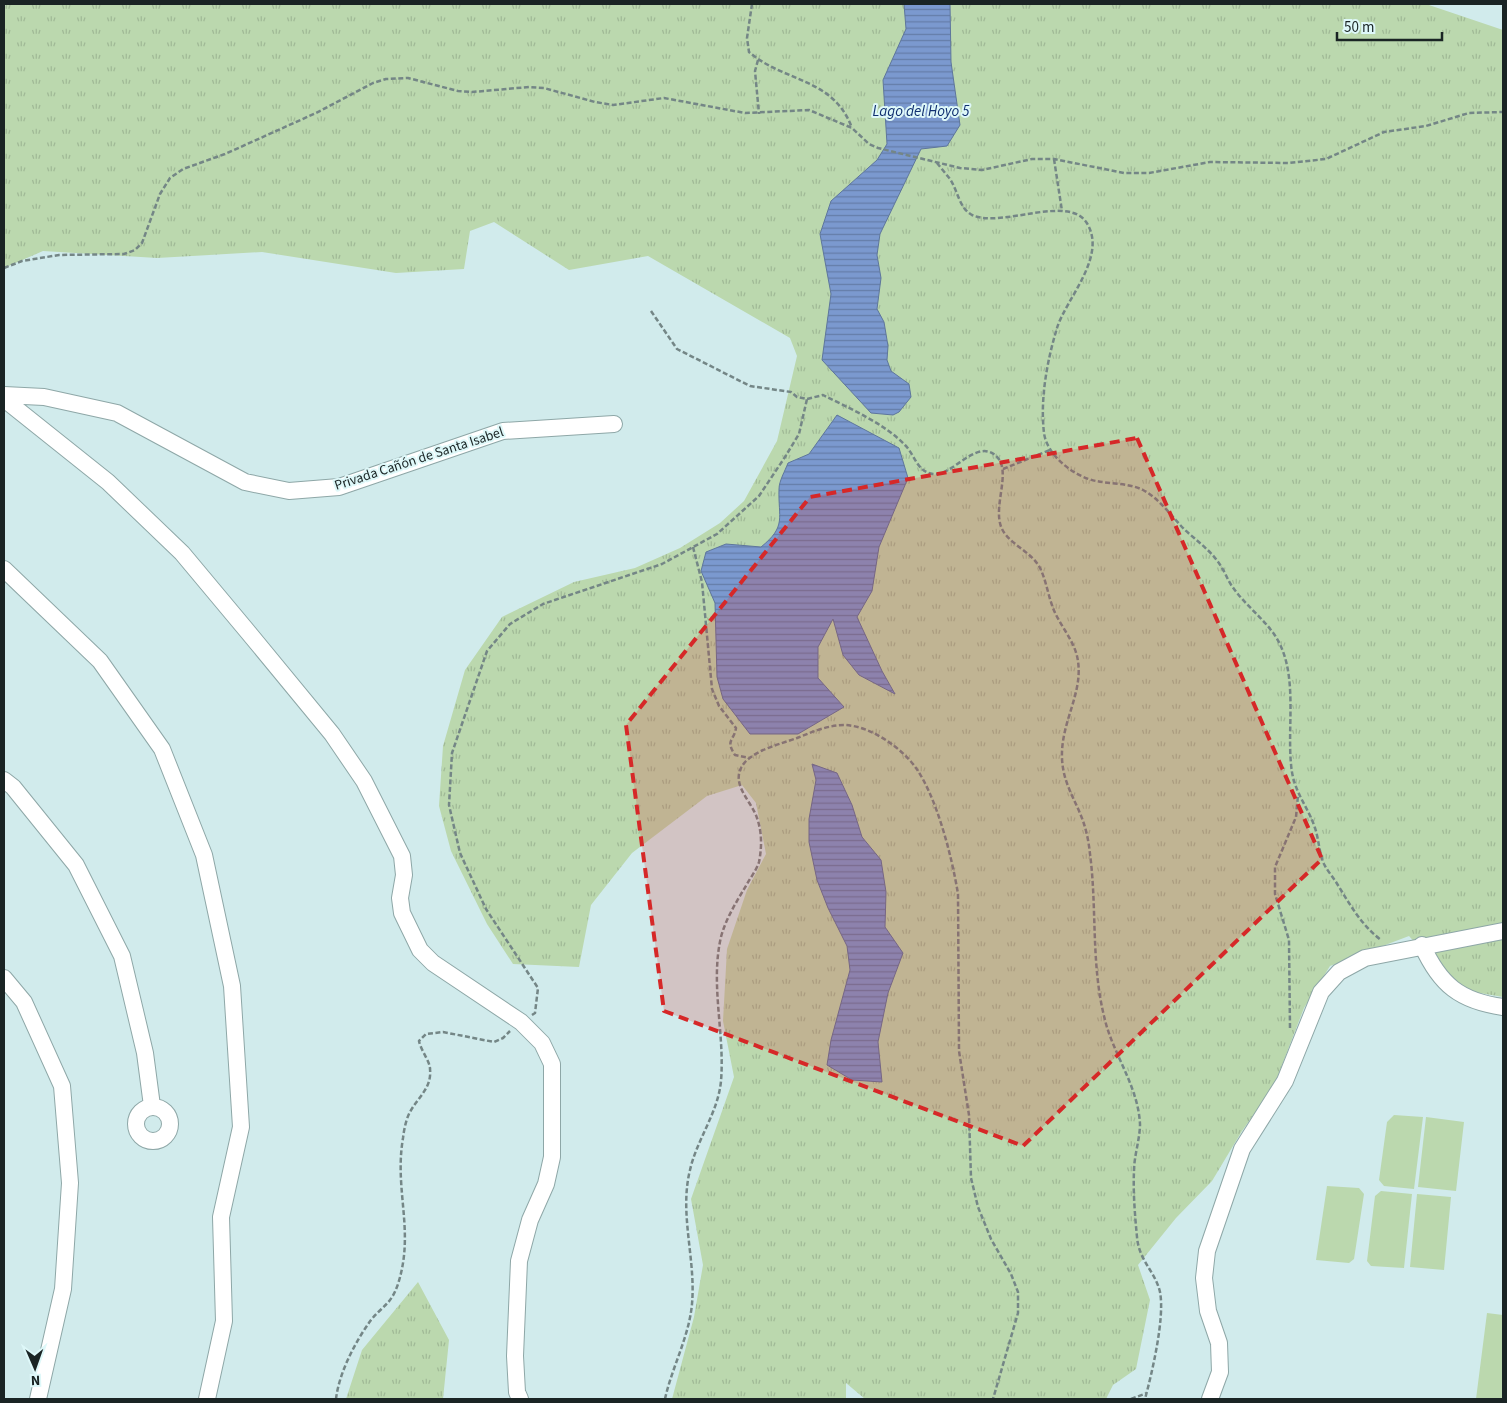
<svg xmlns="http://www.w3.org/2000/svg" width="1507" height="1403" viewBox="0 0 1507 1403" font-family="'Source Sans 3',sans-serif">
<style>
.grass{fill:url(#grass-tufts)}
.pitch{fill:#bbd8ae}
.water{fill:url(#water-rules);stroke:#5e769c}
.lines{fill:none;stroke-linecap:round;stroke-linejoin:round}
.minor-casing{stroke:#8ea7a7;stroke-width:18}
.path{stroke:#748686;stroke-width:2.5;stroke-dasharray:5 2.5;stroke-linecap:butt}
.minor{stroke:#fff;stroke-width:16}
.marked{fill:#d62828;fill-opacity:0.2;stroke:#d62828;stroke-width:4;stroke-dasharray:10 6;stroke-linejoin:round}
.labels{text-anchor:middle;dominant-baseline:central;stroke-width:4;stroke-linejoin:round;paint-order:stroke}
.street-label{font-size:14px;fill:#1a2424;stroke:#def8f9}
.water-label{font-size:15px;font-style:italic;fill:#103070;stroke:#def8f9}
</style>
<defs>
<pattern id="grass-tufts" width="24" height="20" patternUnits="userSpaceOnUse" patternTransform="scale(1.25)"><rect width="24" height="20" fill="#bbd8ae"/><path d="M3 7l-1-3M5 7V3M7 7l1-3M15 17l-1-3M17 17v-4M19 17l1-3" fill="none" stroke="#a0b996"/></pattern>
<pattern id="water-rules" width="6" height="5" patternUnits="userSpaceOnUse" patternTransform="scale(1.25)"><rect width="6" height="5" fill="#7b99cf"/><path d="M0 2.5h6" fill="none" stroke="#647da8"/></pattern>
</defs>
<rect width="100%" height="100%" fill="#d1ebec"/>
<!-- grass -->
<path class="grass" d="M8,4H1426L1503,30V997L1457,989L1409,936L1330,966L1304,1008L1274,1086L1242,1131L1212,1181L1176,1218L1138,1265L1150,1300L1136,1369L1113,1385L1106,1399H865L846,1383V1399H672L694,1317L703,1265L691,1199L734,1077L723,1021L727,949L747,890L766,854L756,803L742,785L707,796L632,853L591,905L579,967L513,964L487,924L451,851L439,806L443,746L465,670L502,617L574,582L635,568L680,548L720,523L744,501L777,441L797,356L790,338L648,256L569,270L494,222L470,231L464,269L396,273L262,252L157,258L43,251L4,268V6Z
M418,1282L449,1340L443,1399H346L362,1350Z"/>
<!-- pitch -->
<path class="pitch" d="M1394,1115L1423,1117L1414,1189L1384,1186L1379,1180L1387,1122Z
M1426,1117L1464,1122L1456,1191L1418,1187Z
M1327,1186L1359,1188L1364,1194L1354,1259L1349,1263L1316,1260Z
M1381,1191L1412,1194L1404,1268L1371,1266L1367,1261L1375,1196Z
M1417,1194L1451,1197L1444,1270L1410,1267Z
M1487,1313L1503,1315V1399H1476Z"/>
<!-- water -->
<path class="water" d="M904,4H950L951,62L960,125L947,146L921,149L880,234L877,255L881,278L877,309L884,322L888,346L887,360L891,371L909,384L911,397L899,412L893,415L871,413L822,360L831,294L820,234L831,201L877,160L887,144L883,80L906,29Z
M837,415L899,448L908,478L879,547L872,591L857,617L882,671L895,694L859,675L843,655L833,619L818,647V678L844,707L798,734H750L723,699L717,677L715,603L701,571L706,552L726,544L761,547C787,526 778,518 779,489C779,481 785,471 788,463L809,454Z
M812,764L837,773L852,805L862,837L881,860L886,892L885,927L903,953L888,993L878,1042L882,1082L852,1080L827,1065L831,1040L850,970L847,946L828,908L817,880L809,842V819L816,780Z"/>
<g class="lines">
<defs>
<path id="minor" d="M4,395L44,397L117,413L245,482L289,491L339,487L503,431L614,424
M4,399L108,482L182,553L248,632L332,734L364,781L402,856L404,875L400,898L402,913L420,950L433,963L521,1022L542,1043L552,1064V1157L546,1184L530,1220L519,1261L515,1356L517,1392L520,1399
M4,569L100,661L162,749L204,855L232,986L241,1127L221,1217L224,1321L207,1399
M4,780L13,787L76,865L122,956L145,1053L152,1106
M1422,945C1440,985 1460,1001 1503,1007
M4,978L24,1002L62,1086L70,1183L63,1289L38,1399
M136 1124a17 17 0 1 1 34 0a17 17 0 1 1-34 0Z
M1210,1399L1220,1372L1219,1343L1208,1311L1204,1278L1207,1251L1242,1149L1285,1081L1321,992L1339,972L1365,958L1503,931"/>
</defs>
<!-- minor casing -->
<use href="#minor" class="minor-casing"/>
<!-- path -->
<path class="path" d="M752,4L747,38L749,52C785,83 833,77 852,128
M758,60L755,71L759,114
M1054,159L1062,211
M937,163C941,168 946,174 950,179C958,191 959,208 972,215C1002,229 1071,192 1088,225C1106,258 1066,299 1057,328C1047,361 1040,399 1044,433C1047,456 1075,477 1096,481C1111,484 1129,483 1143,490C1160,499 1171,516 1185,530C1198,542 1213,552 1222,568C1226,574 1228,581 1232,586C1244,604 1262,617 1274,634C1299,670 1287,723 1291,764C1293,792 1307,804 1315,828C1319,840 1319,853 1324,864C1327,870 1332,876 1336,882C1349,903 1361,925 1381,940
M4,268L22,261L59,255L124,254L135,250L142,243L160,194L170,178L183,169L225,154L316,113L373,83L386,79L408,78L458,91L472,92L529,87L544,88L595,102L613,105L664,98L745,113L809,110L852,128L869,144L878,148L960,168L982,170L1032,159H1054L1124,173H1149L1210,162L1288,163L1326,159L1384,132L1426,126L1469,113L1503,112
M651,311L677,349L750,386L791,392L797,397L807,399L823,395C849,408 885,424 905,445C915,455 917,472 933,474C953,477 978,435 998,458C1011,474 992,508 1002,529C1010,545 1031,551 1040,568C1046,580 1048,595 1053,608C1059,624 1073,639 1077,656C1086,694 1056,726 1063,768C1066,788 1078,805 1084,824C1087,833 1089,844 1090,854C1097,907 1091,963 1104,1016C1112,1053 1138,1085 1140,1124C1140,1139 1134,1156 1134,1171C1133,1193 1135,1216 1137,1237C1139,1261 1155,1271 1160,1292C1165,1318 1152,1373 1145,1399
M1003,469L1050,450
M693,547L702,582L712,689L719,706L736,728C734,741 725,740 735,755L750,758
M532,1015L535,1013L538,988L486,909L460,853L449,805L452,753L487,651L510,624L543,604L662,564L717,534L759,496L785,457L799,434L807,399
M1290,1028L1289,940L1275,894V867L1296,817L1298,795
M336,1399C339,1373 355,1342 371,1320C382,1306 391,1305 398,1284C415,1231 394,1191 403,1138C404,1130 406,1119 410,1112C418,1097 432,1088 430,1069C430,1061 421,1051 419,1041L426,1034L443,1032L494,1042L503,1038L510,1031
M665,1399C672,1367 689,1337 692,1304C696,1259 679,1214 690,1170C697,1139 718,1113 721,1081C725,1034 710,984 721,937C726,918 737,901 747,884C751,877 757,869 759,862C762,847 762,832 757,818C752,802 732,786 741,768C749,751 781,744 797,738C812,732 828,725 845,725C870,726 901,747 916,768C937,798 952,857 958,894L959,1051L969,1115L971,1178L978,1207L991,1239L1011,1274L1018,1292V1313L993,1399
M1131,1399L1147,1393"/>
<!-- minor -->
<use href="#minor" class="minor"/>
</g>
<!-- marked area -->
<path class="marked" d="M1137,438L1322,859L1023,1146L664,1011L626,725L810,497Z"/>
<g class="labels">
<!-- street labels -->
<g class="street-label">
<text transform="translate(419 459) rotate(-18)">Privada Cañón de Santa Isabel</text>
</g>
<!-- water labels -->
<g class="water-label">
<text x="921" y="111">Lago del Hoyo 5</text>
</g>
</g>
<!-- border -->
<rect width="1507" height="1403" fill="none" stroke="#1a2424" stroke-width="10"/>
<!-- north arrow -->
<g transform="translate(35 1368) rotate(178)" stroke="#def8f9" stroke-width="4" paint-order="stroke">
<path d="M0-4L9 19L0 12L-9 19Z" fill="#1a2424"/>
<text y="-8" font-size="14" font-weight="bold" text-anchor="middle" fill="#1a2424">N</text>
</g>
<!-- scale -->
<path d="M1337 32v8h105v-8" fill="none" stroke="#1a2424" stroke-width="2.5"/>
<text x="1344" y="32" font-size="15" fill="#1a2424" stroke="#def8f9" stroke-width="4" paint-order="stroke">50 m</text>
</svg>
